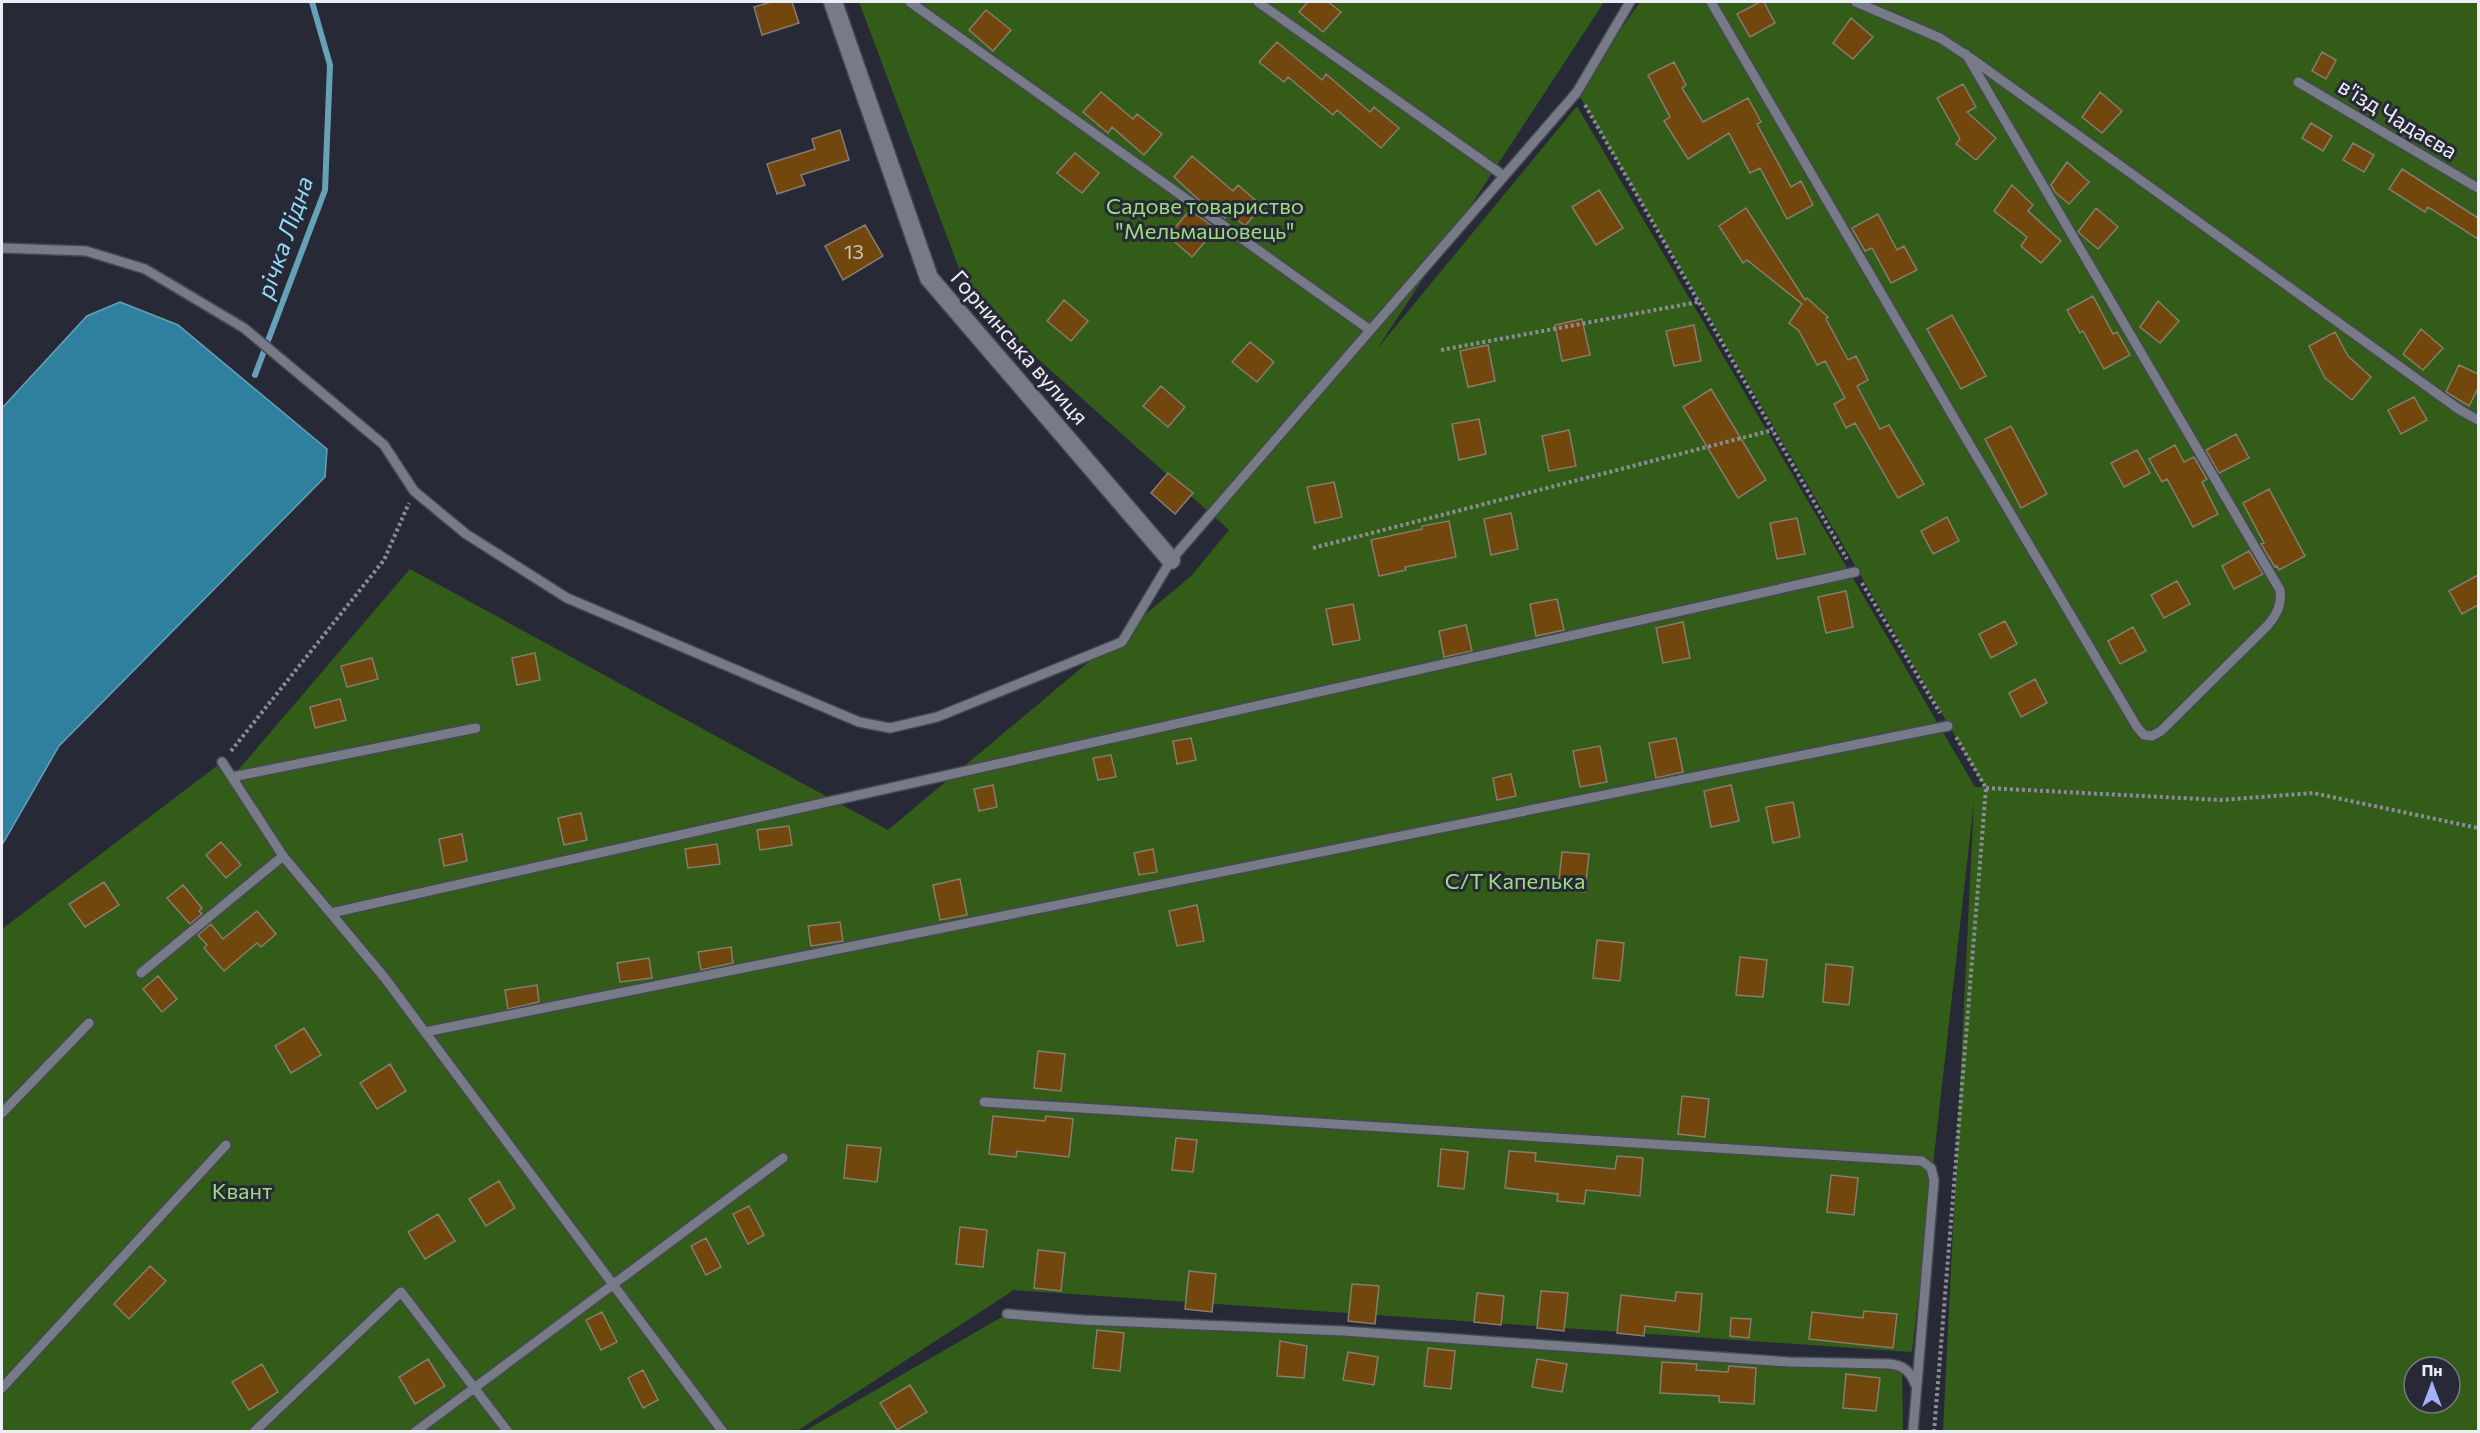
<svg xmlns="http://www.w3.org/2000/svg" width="2480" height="1433" viewBox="0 0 2480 1433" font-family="Commissioner,sans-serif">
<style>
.green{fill:#325c17;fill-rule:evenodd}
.water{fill:#2e809e;stroke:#67a1b8;stroke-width:1.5}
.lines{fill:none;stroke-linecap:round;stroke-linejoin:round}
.stream{stroke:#67a1b8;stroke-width:6}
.building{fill:#72470d;stroke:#877c71;stroke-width:1.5}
.lane-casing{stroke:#454851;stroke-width:12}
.street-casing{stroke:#454851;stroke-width:21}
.path{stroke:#8a8d97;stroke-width:4;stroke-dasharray:3 3;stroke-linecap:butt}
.lane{stroke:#777b88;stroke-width:9}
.street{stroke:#777b88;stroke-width:18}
.labels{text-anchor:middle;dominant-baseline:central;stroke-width:6;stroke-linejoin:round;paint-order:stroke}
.number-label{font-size:20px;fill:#cec4bc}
.street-label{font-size:22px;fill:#eceef6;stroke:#272a36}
.park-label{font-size:22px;fill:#9edd7d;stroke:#272a36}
.water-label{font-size:24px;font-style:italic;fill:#91dbfa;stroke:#272a36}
</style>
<rect width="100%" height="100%" fill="#272a36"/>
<!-- green -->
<path class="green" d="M859,2H1604L1377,349L1577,106L1975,787H1985L1577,92L1640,2H2478V1431H1943L1974,801L1912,1352L1014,1290L797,1431L2,1432V929L222,762L233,776L410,569L888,830L1191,576L1229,530L970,298ZM2414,1367H2450V1403H2414Z
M1007,1314L1902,1367L1903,1431L803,1432Z"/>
<!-- water -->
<path class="water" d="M120,302L178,325L327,449L325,477L59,746L2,845V408L87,316Z"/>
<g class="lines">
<!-- stream -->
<path class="stream" d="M255,375L325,190L330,65L312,2"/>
</g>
<!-- building -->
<path class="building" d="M771,2H792L799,23L762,35L754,7Z
M1308,2H1328L1341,12L1323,32L1299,12Z
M1760,2H1764L1775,23L1750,37L1737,14Z
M986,10L1011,30L993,51L969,30Z
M1851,18L1873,37L1853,59L1833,43Z
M1277,42L1322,80L1326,74L1370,112L1374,107L1399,128L1381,148L1337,110L1333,115L1288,77L1284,82L1259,62Z
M2322,52L2336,60L2326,79L2312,71Z
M1674,62L1686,85L1682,88L1703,122L1748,98L1761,122L1757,124L1791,187L1801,181L1813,205L1787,219L1760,168L1750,173L1729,133L1688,159L1664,121L1670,117L1648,75Z
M1963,84L1976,107L1967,112L1996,138L1976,160L1956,144L1960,139L1937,98Z
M1101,92L1133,119L1137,114L1162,134L1144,155L1112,127L1108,133L1083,112Z
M2100,92L2122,111L2102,133L2082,117Z
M2311,123L2332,136L2323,151L2302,138Z
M840,130L849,160L801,175L805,185L777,194L767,164L815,149L812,139Z
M2353,143L2374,155L2364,172L2343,160Z
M1075,153L1099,173L1082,193L1057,173Z
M1192,156L1233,191L1238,185L1262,206L1245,226L1229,213L1225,218L1199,200L1174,177Z
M2067,162L2089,182L2069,204L2055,192L2051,185Z
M2402,169L2478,218V239L2428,207L2425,212L2389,189Z
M2012,185L2033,205L2028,211L2061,241L2041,263L2021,246L2027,237L1994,211Z
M1599,190L1623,228L1596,245L1572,207Z
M1746,208L1805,300L1807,298L1828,317L1826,319L1848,360L1856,356L1868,380L1857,386L1880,429L1889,425L1924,484L1898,498L1855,423L1846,428L1834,404L1845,398L1825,361L1817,365L1799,331L1789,323L1802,304L1747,260L1743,263L1719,226Z
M2096,208L2118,227L2098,249L2078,232Z
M1190,210L1216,229L1192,257L1168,236Z
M1878,214L1897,250L1904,246L1917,270L1891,283L1872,248L1865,251L1852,228Z
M865,225L883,256L843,280L825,246Z
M2093,296L2113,334L2117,332L2130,355L2104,369L2083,331L2080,333L2067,310Z
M1064,300L1088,321L1071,341L1047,321Z
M2158,301L2179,321L2160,343L2140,327Z
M1952,315L1986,376L1961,389L1927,329Z
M1582,319L1590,355L1562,361L1555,325Z
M1694,325L1701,361L1674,366L1666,331Z
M2421,329L2443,348L2423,370L2403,354Z
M2335,332L2348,356L2371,377L2352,400L2325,378L2309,346Z
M1250,342L1274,362L1257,382L1232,362Z
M1488,345L1495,381L1468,387L1460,351Z
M2459,365L2478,374V388L2469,406L2446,392Z
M1161,386L1185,407L1168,427L1143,406Z
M1711,389L1766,480L1738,498L1683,407Z
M2414,397L2427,420L2401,434L2388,410Z
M1479,419L1486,454L1459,460L1452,424Z
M2011,426L2047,494L2021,508L1985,439Z
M1569,430L1576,466L1549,471L1542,436Z
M2236,434L2249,458L2219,473L2206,450Z
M2175,445L2184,462L2194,457L2207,479L2202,482L2218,514L2193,527L2167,479L2162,482L2149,459Z
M2137,450L2150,473L2124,487L2111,463Z
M1168,473L1193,493L1175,514L1151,493Z
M1334,482L1342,517L1315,523L1307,487Z
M2269,489L2305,556L2279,570L2277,566L2275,567L2261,544L2264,543L2243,503Z
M1511,513L1518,549L1491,555L1484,519Z
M1947,517L1959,541L1933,554L1921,531Z
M1797,518L1805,554L1777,559L1770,523Z
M1449,521L1456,557L1405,567L1406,570L1379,576L1371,540L1422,529V526Z
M2249,551L2263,574L2234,589L2222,566Z
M2478,575V605L2462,614L2449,591Z
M2177,581L2190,604L2164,618L2151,595Z
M1846,591L1853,627L1826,633L1818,597Z
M1557,599L1564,630L1536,636L1530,604Z
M1353,604L1360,640L1333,645L1326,609Z
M2005,621L2017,644L1991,658L1979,634Z
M1683,622L1690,658L1663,663L1656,628Z
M1466,625L1472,651L1444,657L1439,631Z
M2133,627L2146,651L2120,664L2108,641Z
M535,653L540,680L517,685L512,658Z
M372,658L378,679L347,687L341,666Z
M2035,679L2047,703L2021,717L2009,693Z
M340,699L346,720L315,728L310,707Z
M1191,738L1196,760L1177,764L1173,741Z
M1676,738L1683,772L1656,778L1649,743Z
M1600,746L1607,782L1580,787L1573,751Z
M1111,755L1116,777L1098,780L1093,758Z
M1511,774L1516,796L1497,800L1493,778Z
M993,785L997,807L979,811L974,789Z
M1731,785L1739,821L1711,827L1704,791Z
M1793,802L1800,837L1773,843L1766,807Z
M581,813L587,840L564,845L558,818Z
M789,826L792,845L760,850L757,830Z
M462,834L467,861L444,866L439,839Z
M221,842L241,865L226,878L206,855Z
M717,844L720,864L688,868L685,849Z
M1153,849L1157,872L1139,875L1134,853Z
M1562,852L1589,854L1585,892L1558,889Z
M960,879L967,915L940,920L933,885Z
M104,882L119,905L85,927L69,904Z
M183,885L202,908L199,911L202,914L190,924L167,898Z
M1197,905L1204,941L1177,946L1169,911Z
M257,911L276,934L261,947L257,943L224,971L204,948L207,945L198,935L211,924L223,939Z
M840,922L843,941L811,946L808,926Z
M1597,940L1624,943L1620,981L1593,978Z
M731,947L733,963L701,970L698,952Z
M1740,957L1767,960L1763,997L1736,995Z
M649,958L652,978L620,982L617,963Z
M1826,964L1853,967L1849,1005L1823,1002Z
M158,976L177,999L162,1012L143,989Z
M537,985L539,1002L508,1009L505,990Z
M304,1028L321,1055L291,1073L275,1046Z
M1038,1051L1065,1054L1061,1091L1034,1088Z
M390,1064L406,1091L377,1109L360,1083Z
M1682,1096L1709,1099L1705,1137L1678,1134Z
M993,1116L1045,1121L1046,1116L1073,1119L1069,1157L1017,1151L1016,1157L989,1154Z
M1176,1138L1197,1140L1193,1172L1172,1170Z
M847,1145L881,1148L877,1182L844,1178Z
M1441,1149L1468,1152L1464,1189L1438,1186Z
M1509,1151L1536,1153L1535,1161L1615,1169L1617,1156L1643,1158L1640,1196L1586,1190L1584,1204L1557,1201L1558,1194L1505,1188Z
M1831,1175L1858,1178L1854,1215L1827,1212Z
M499,1181L515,1208L486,1226L469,1199Z
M749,1206L764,1235L748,1244L733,1214Z
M438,1214L455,1241L425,1259L408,1232Z
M960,1227L987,1230L983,1267L956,1264Z
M706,1238L721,1267L706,1275L691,1246Z
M1038,1250L1065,1253L1061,1291L1034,1288Z
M150,1266L166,1281L129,1319L114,1304Z
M1189,1271L1216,1274L1212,1312L1185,1309Z
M1352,1284L1379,1286L1375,1324L1348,1321Z
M1541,1291L1568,1293L1564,1331L1537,1328Z
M1676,1292L1702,1294L1699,1332L1645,1326L1644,1336L1617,1333L1621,1295L1675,1301Z
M1477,1293L1504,1296L1501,1325L1474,1322Z
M1864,1311L1897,1314L1893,1348L1809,1339L1812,1312L1863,1318Z
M602,1312L617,1342L601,1350L586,1320Z
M1731,1318L1751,1319L1749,1338L1730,1336Z
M1097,1330L1124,1333L1120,1371L1093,1368Z
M1280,1341L1307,1346L1304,1378L1277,1376Z
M1428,1348L1455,1351L1451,1389L1424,1386Z
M1348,1352L1378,1357L1374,1385L1343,1380Z
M428,1359L445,1386L415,1404L399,1377Z
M1537,1359L1567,1364L1562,1392L1532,1387Z
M1662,1362L1697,1364L1696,1370L1728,1372L1729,1366L1756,1368L1754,1404L1719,1402V1396L1660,1393Z
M262,1364L278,1392L249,1410L232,1382Z
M643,1370L658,1400L643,1408L628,1378Z
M1846,1374L1880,1378L1876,1411L1843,1408Z
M910,1385L927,1412L897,1430L880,1403Z"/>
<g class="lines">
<defs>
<path id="lane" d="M910,2L1370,330
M1258,2L1504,176
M1711,2L1964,435L2137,727L2144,735L2152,736L2161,731L2268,625C2277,614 2282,605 2280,590L1966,54
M1856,2L1940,38L1972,59L2460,410L2478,420
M2298,82L2478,188
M2,248L86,251L145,269L244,328L384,445L414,491L466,534L567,598L859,722L890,728L937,717L1122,642L1171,560L1577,92L1630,2
M222,762L283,856L384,977L723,1432
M232,777L476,728
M331,913L1855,572
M141,973L283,856
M425,1032L1948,726
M984,1102L1922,1161L1931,1168L1934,1180L1913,1432
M2,1113L89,1023
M1007,1314L1084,1320L1343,1331L1789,1362L1889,1364C1902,1365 1911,1371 1915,1384
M2,1388L226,1145
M254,1432L401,1292L508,1432
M415,1432L783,1158"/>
<path id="street" d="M833,2L929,278L1171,560"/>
</defs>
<!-- lane casing -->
<use href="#lane" class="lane-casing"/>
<!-- street casing -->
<use href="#street" class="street-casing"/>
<!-- path -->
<path class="path" d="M1585,105L1847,559
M1441,350L1698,302
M1313,548L1773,430
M1862,583L1940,713
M231,751L384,560L409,503
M1986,788L2221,800L2313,793L2478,828
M1934,1432L1986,788L1956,737"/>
<!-- lane -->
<use href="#lane" class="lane"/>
<!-- street -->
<use href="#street" class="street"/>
</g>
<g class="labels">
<!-- number labels -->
<g class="number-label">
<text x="854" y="251">13</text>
</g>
<!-- street labels -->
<g class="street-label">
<text transform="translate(2398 118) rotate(31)">в'їзд Чадаєва</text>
<text transform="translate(1020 347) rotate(49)">Горнинська вулиця</text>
</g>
<!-- park labels -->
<g class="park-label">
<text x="1205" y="205">Садове товариство<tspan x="1205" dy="25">"Мельмашовець"</tspan></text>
<text x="1515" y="880">С/Т Капелька</text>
<text x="242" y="1190">Квант</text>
</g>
<!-- water labels -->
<g class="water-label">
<text transform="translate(284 237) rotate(-71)">річка Лідна</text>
</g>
</g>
<!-- border -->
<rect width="2480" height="1433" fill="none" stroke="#eceef6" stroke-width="6"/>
<!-- north arrow -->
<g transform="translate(2432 1385)"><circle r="28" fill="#272a36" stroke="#767883" stroke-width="1.5"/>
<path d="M0-4.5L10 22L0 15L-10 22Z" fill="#a2b2fd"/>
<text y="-9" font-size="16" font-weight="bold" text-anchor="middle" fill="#eceef6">Пн</text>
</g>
</svg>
